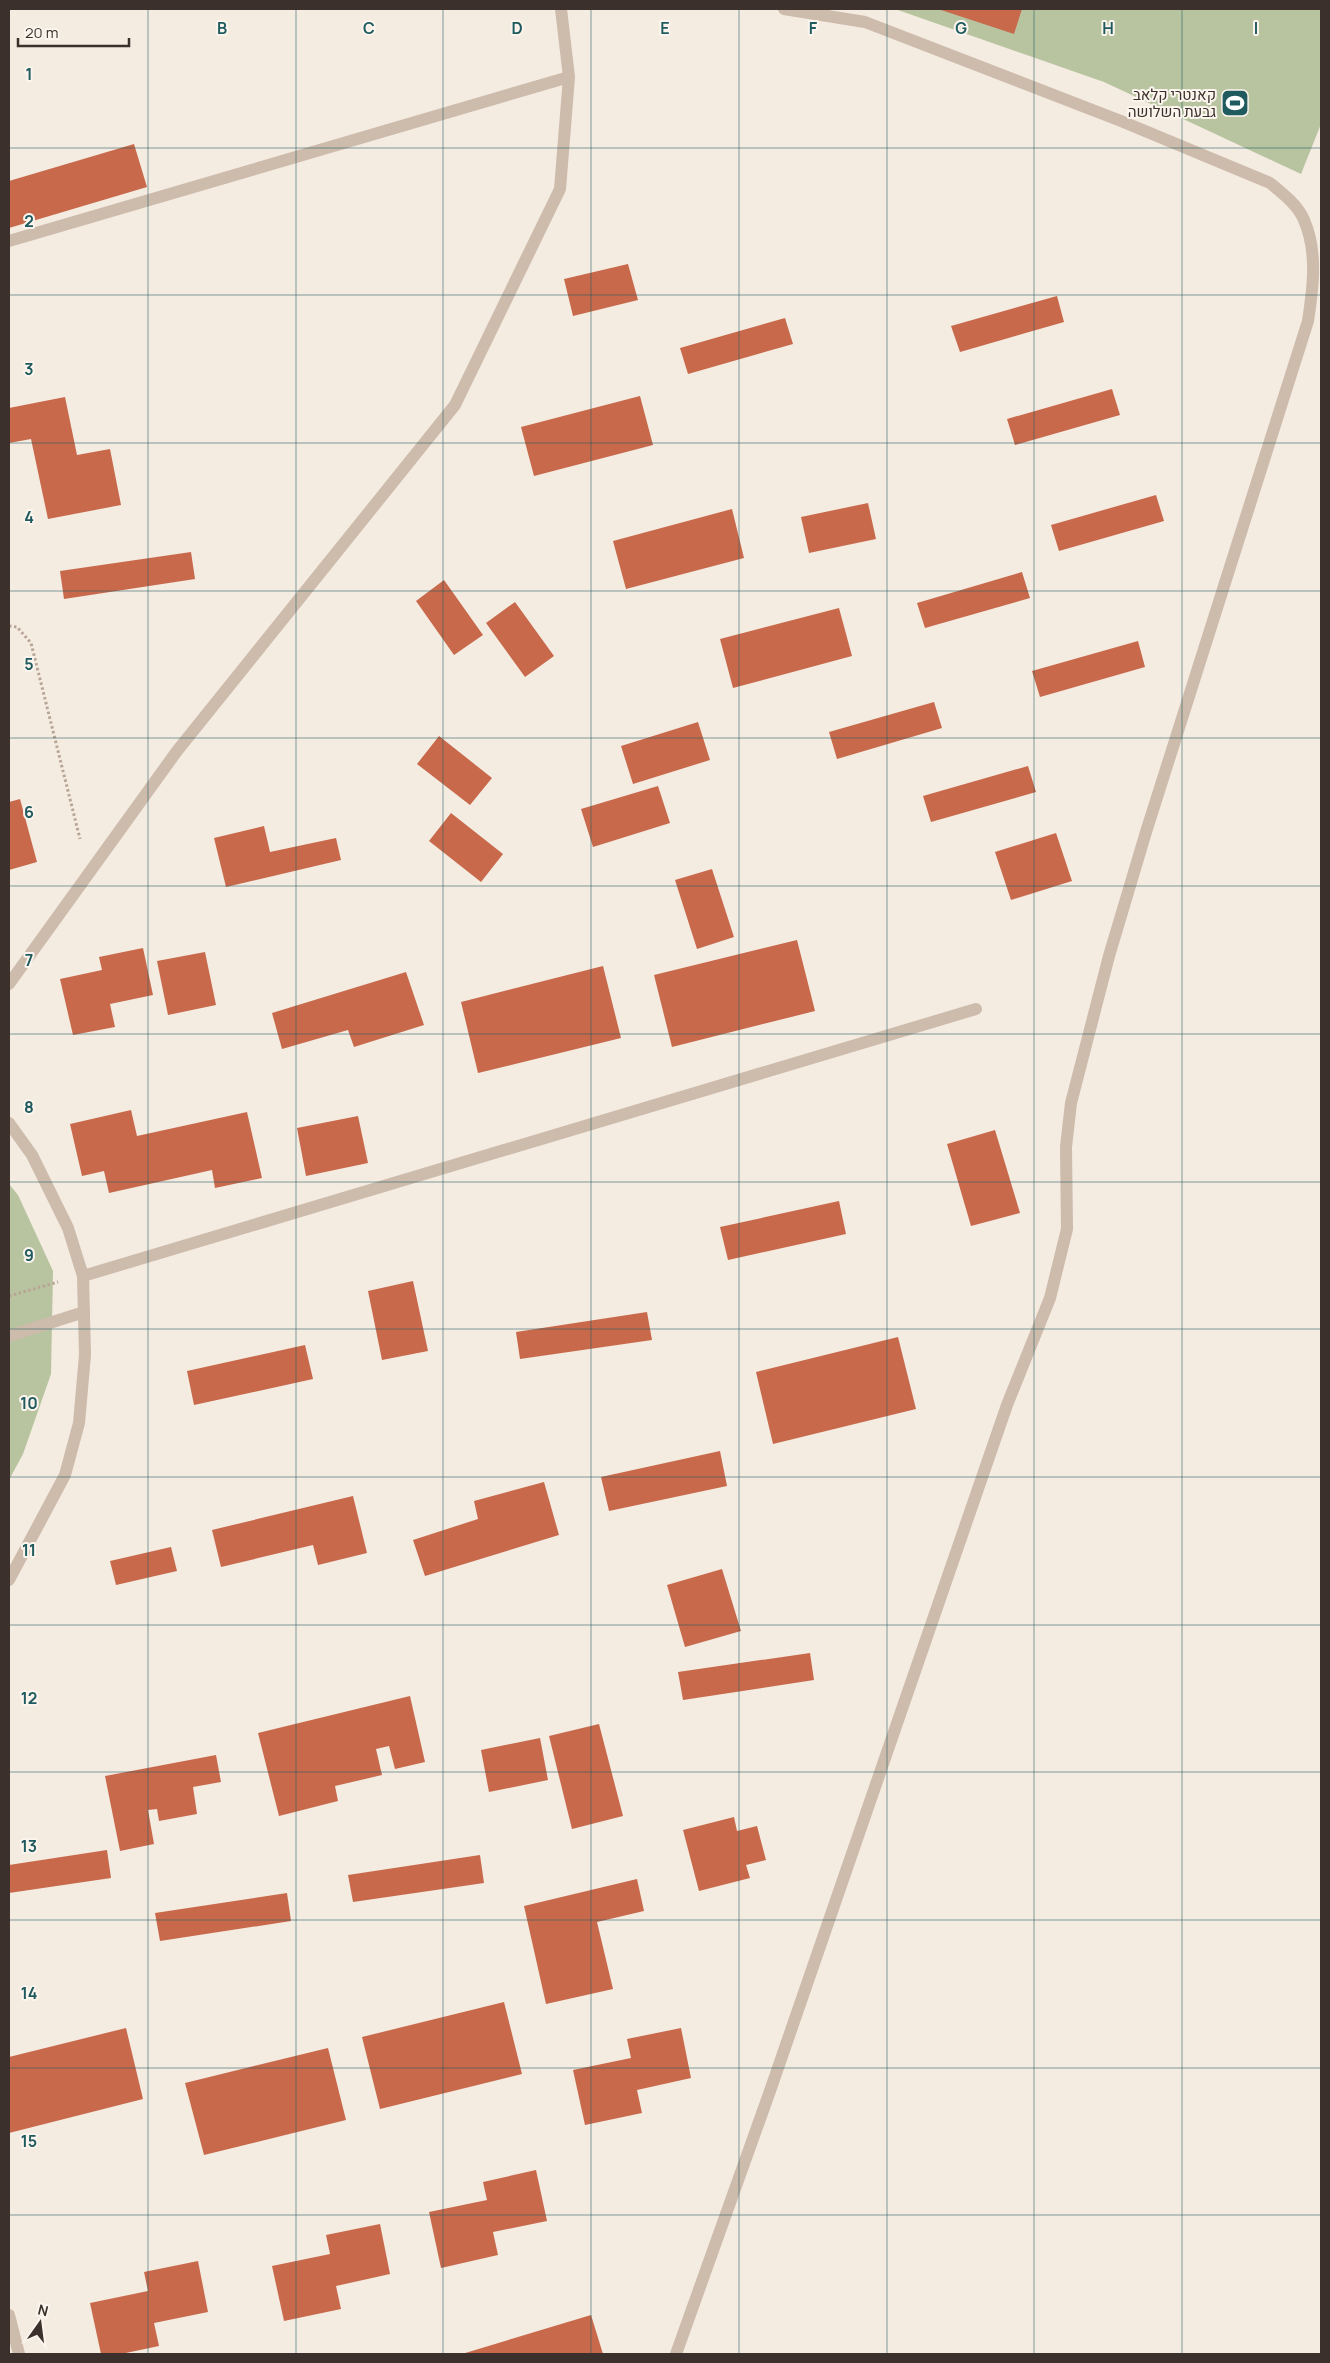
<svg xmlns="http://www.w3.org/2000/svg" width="1330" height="2363" viewBox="0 0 1330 2363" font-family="Manrope,Heebo,sans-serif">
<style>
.green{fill:#b8c4a0}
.building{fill:#c8694b}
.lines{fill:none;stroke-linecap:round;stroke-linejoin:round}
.path{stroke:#b9a596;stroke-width:3;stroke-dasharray:2.5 2.5;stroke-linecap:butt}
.service{stroke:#cdbbac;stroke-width:12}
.minor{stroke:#cdbbac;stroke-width:12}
.grid{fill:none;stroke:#1f5a5e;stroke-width:1;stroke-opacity:0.55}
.labels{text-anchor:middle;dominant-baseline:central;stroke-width:4;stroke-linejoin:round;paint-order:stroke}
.poi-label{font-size:15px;fill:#3b302b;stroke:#fbf5ee;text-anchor:end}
.grid-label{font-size:16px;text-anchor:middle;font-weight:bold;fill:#1f5a5e;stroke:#fbf5ee;stroke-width:4;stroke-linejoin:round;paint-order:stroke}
</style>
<rect width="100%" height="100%" fill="#f4ebe1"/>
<!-- green -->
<path class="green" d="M895,9H1321V124L1301,174L1104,82Z
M9,1184L18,1195L53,1271L51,1374L23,1454L9,1480Z"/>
<!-- building -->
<path class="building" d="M938,9H1022L1014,34Z
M134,144L147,187L9,228V181Z
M628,264L638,300L573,316L564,279Z
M1057,296L1064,322L960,352L951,326Z
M785,318L793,344L688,374L680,348Z
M1112,389L1120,415L1015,445L1007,419Z
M640,396L653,445L534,476L521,427Z
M65,397L77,455L110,449L121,505L48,519L31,439L9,443V408Z
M1156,495L1164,521L1059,551L1051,525Z
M868,503L876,539L809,553L801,517Z
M732,509L744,558L626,589L613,541Z
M191,552L195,579L64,599L60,571Z
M1022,572L1030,598L925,628L917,603Z
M444,580L483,635L454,655L416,601Z
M515,602L554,656L525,677L486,623Z
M839,608L852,656L733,688L720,639Z
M1138,641L1145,667L1040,697L1032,671Z
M934,702L942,728L837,759L829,732Z
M698,722L710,760L633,784L621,746Z
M439,736L492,778L470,805L417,764Z
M1028,766L1036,792L931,822L923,796Z
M658,786L670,823L593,847L581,809Z
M20,799L37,862L9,870V802Z
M451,813L503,854L481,882L429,841Z
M264,826L270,852L336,838L341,860L226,887L214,838Z
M1056,833L1072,881L1011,900L995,852Z
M712,869L734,937L697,949L675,880Z
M797,940L815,1011L672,1047L654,975Z
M143,948L153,995L110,1004L115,1027L73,1035L60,979L102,970L99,957Z
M205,952L216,1005L168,1015L157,961Z
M603,966L621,1038L478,1073L461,1002Z
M406,972L424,1025L354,1047L348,1030L282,1049L272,1013Z
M131,1110L137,1136L247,1112L262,1178L215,1188L212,1170L109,1193L104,1171L82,1176L70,1124Z
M358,1116L368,1163L306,1176L297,1128Z
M995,1130L1020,1213L971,1226L947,1144Z
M839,1201L846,1234L728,1260L720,1227Z
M413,1281L428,1351L382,1360L368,1291Z
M647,1312L652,1340L520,1359L516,1332Z
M898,1337L916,1409L773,1444L756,1372Z
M305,1345L313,1379L194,1405L187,1371Z
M720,1451L727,1486L609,1511L601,1477Z
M544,1482L559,1535L425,1576L413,1540L478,1519L474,1501Z
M353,1496L367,1553L318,1565L313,1545L221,1567L212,1530Z
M171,1547L177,1571L116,1585L110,1561Z
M722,1569L741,1631L685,1647L667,1585Z
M810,1653L814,1680L683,1700L678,1672Z
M410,1696L425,1762L395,1769L389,1746L376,1749L382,1775L335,1786L338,1801L279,1816L258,1733Z
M599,1724L623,1816L572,1829L549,1736Z
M540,1738L548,1780L489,1792L481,1750Z
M216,1755L221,1782L193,1787L197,1814L159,1821L157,1809L148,1810L154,1844L120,1851L105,1776Z
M734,1817L737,1831L757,1826L766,1860L746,1865L750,1878L699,1891L683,1830Z
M107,1850L111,1878L9,1893V1865Z
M480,1855L484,1883L353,1902L348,1875Z
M637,1879L644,1911L597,1922L613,1989L546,2004L524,1906Z
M287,1893L291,1921L160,1941L155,1913Z
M504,2002L522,2074L380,2109L362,2037Z
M126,2028L143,2099L9,2133V2057Z
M681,2028L691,2078L637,2090L642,2113L585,2125L573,2070L631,2058L627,2039Z
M328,2048L346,2120L204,2155L185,2083Z
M536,2170L547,2221L493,2232L498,2255L441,2268L429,2212L487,2200L483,2182Z
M380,2224L390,2274L336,2286L341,2309L284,2321L272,2266L330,2254L326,2235Z
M198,2261L208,2312L154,2323L159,2346L121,2354H101L90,2303L148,2291L144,2272Z
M591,2315L603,2354H462Z"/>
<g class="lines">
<!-- path -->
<path class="path" d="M9,626L17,627L31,643L80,839
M9,1296L58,1282"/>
<!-- service -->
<path class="service" d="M9,1336L84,1312"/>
<!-- minor -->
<path class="minor" d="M9,241L569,77L561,9
M9,984L177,751L455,405L560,189L569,77
M9,1123L32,1155L68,1228L83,1276L85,1355L79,1423L65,1475L9,1580
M83,1276L976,1009
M9,2315L19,2354
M676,2354L770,2091L1007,1405L1050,1298L1067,1229L1066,1147L1071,1103L1109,956L1146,832L1308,321C1313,288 1318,252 1304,220C1298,205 1282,193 1270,183L1121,121L865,22L784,9"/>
</g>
<!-- grid -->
<path class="grid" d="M148,9V2354M296,9V2354M443,9V2354M591,9V2354M739,9V2354M887,9V2354M1034,9V2354M1182,9V2354M9,148H1321M9,295H1321M9,443H1321M9,591H1321M9,738H1321M9,886H1321M9,1034H1321M9,1182H1321M9,1329H1321M9,1477H1321M9,1625H1321M9,1772H1321M9,1920H1321M9,2068H1321M9,2215H1321"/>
<!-- icons -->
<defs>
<symbol id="stadium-square" viewBox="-11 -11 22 22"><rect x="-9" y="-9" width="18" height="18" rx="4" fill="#1f5a5e" stroke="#fbf5ee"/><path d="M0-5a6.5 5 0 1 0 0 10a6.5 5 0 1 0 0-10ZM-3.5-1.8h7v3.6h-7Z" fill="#fff"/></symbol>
</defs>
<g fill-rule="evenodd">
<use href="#stadium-square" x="1219" y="87" width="32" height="32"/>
</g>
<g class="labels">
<!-- poi labels -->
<g class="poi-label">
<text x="1216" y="94">קאנטרי קלאב<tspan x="1216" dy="17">גבעת השלושה</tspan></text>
</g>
</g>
<g class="grid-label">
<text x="222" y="34">B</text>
<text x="369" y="34">C</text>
<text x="517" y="34">D</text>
<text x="665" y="34">E</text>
<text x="813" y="34">F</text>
<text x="961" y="34">G</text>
<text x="1108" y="34">H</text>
<text x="1256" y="34">I</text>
<text x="29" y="80">1</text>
<text x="29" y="227">2</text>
<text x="29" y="375">3</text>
<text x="29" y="523">4</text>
<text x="29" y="670">5</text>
<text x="29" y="818">6</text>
<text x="29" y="966">7</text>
<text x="29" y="1113">8</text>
<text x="29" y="1261">9</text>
<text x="29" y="1409">10</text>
<text x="29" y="1556">11</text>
<text x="29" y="1704">12</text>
<text x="29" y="1852">13</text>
<text x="29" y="1999">14</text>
<text x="29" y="2147">15</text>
</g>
<!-- border -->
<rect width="1330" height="2363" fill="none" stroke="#3b302b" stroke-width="20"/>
<!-- north arrow -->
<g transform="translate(40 2323) rotate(14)" stroke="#fbf5ee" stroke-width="4" paint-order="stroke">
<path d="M0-4L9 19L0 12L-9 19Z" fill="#3b302b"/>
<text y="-8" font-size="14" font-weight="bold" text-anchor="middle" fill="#3b302b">N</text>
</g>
<!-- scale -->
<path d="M18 38v8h111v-8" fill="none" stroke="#3b302b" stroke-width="2.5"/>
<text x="25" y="38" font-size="15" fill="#3b302b" stroke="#fbf5ee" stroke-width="4" paint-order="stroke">20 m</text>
</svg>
